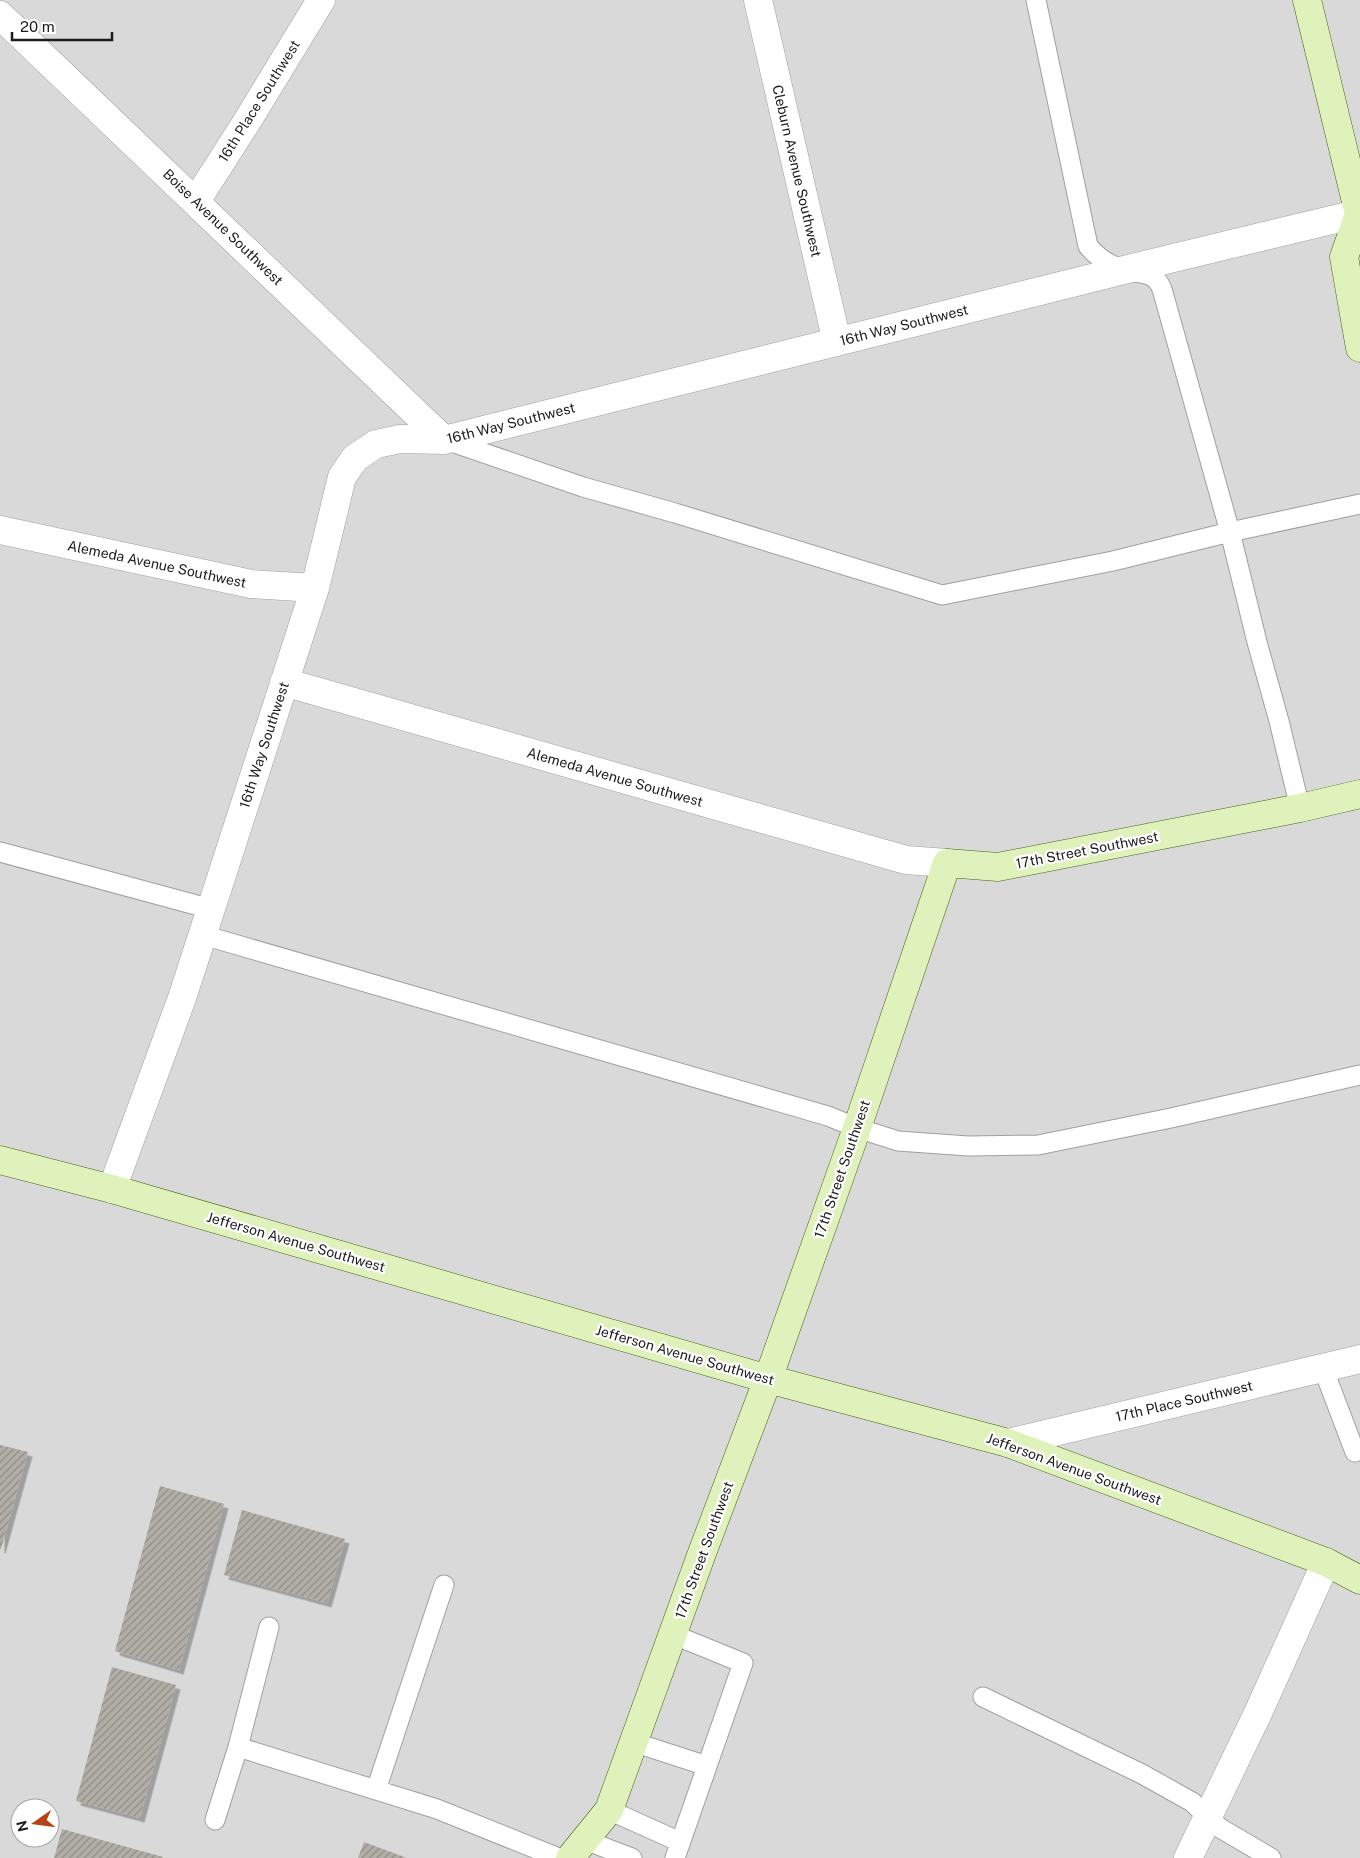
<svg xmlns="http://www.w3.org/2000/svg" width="1360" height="1858" viewBox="0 0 1360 1858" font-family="'Public Sans',sans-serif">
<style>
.residential{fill:#dad9d9;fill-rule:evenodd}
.building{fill:url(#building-hatch);filter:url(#shadow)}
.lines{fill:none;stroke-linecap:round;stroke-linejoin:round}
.lane-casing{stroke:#a0a0a0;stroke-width:21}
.street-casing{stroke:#a0a0a0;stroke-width:29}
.secondary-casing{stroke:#436610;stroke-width:29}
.lane{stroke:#fff;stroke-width:19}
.street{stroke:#fff;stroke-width:28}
.secondary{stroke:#dff2bb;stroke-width:28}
.labels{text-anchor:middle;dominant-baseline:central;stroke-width:4.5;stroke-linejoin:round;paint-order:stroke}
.street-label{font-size:14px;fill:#1c1c1c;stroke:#fff}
</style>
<defs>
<pattern id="building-hatch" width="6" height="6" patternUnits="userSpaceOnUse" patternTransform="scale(1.25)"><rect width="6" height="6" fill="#b1aea6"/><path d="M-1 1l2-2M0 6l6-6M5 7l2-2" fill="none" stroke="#8f8d86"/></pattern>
<filter id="shadow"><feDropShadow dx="4.5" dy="4.5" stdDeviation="0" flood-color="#0004"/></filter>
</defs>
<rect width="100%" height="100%" fill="#ecece3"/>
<!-- residential -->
<path class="residential" d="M0,0H1360V1858H0ZM20,1808H50V1838H20Z"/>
<!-- building -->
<path class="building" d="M0,1445L28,1452L1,1549H0Z
M160,1486L224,1504L179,1670L115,1651Z
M242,1510L345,1539L327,1603L224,1575Z
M112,1667L176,1685L140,1818L76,1801Z
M62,1829L163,1857V1858H54Z
M364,1842L407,1858H358Z"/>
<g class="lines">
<defs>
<path id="lane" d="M1036,0L1088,246C1098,258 1110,266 1125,270C1142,275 1154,270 1162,289L1230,532L1257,642L1279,721L1300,808
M446,440L583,487L675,513L942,595L1113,561L1230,532L1360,504
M0,852L211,909
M203,935L828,1116L857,1128L898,1141L968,1146L1038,1145L1171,1118L1360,1075
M1323,1368L1355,1452L1360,1450
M672,1634L743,1663L675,1858
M983,1697L1142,1774L1192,1802L1220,1828L1271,1858
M633,1742L707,1766
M238,1747L437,1809L559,1858
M376,1790L444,1585
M609,1810L680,1842
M215,1820L238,1747L269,1627
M585,1840L632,1858"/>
<path id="street" d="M758,0L837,342
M0,15L444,440
M196,201L246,123L321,0
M0,530L251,584L315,588
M284,682L906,860L947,863
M112,1189L182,998L315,588L342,477L355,458L376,444L400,439L444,440L1124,270L1360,213
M1008,1443L1360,1359
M1188,1858L1258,1713L1326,1562"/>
<path id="secondary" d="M1307,0L1359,214L1344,257L1360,348
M0,1160L112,1189L768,1379L1008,1443L1326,1562L1360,1580
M570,1858L609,1810L702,1553L768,1379L857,1128L947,863L998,867L1300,808L1360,794"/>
</defs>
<!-- lane casing -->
<use href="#lane" class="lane-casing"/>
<!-- street casing -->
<use href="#street" class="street-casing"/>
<!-- secondary casing -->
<use href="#secondary" class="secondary-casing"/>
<!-- lane -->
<use href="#lane" class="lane"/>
<!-- street -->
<use href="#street" class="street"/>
<!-- secondary -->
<use href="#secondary" class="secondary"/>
</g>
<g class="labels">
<!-- street labels -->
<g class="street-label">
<text transform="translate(259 101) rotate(-58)">16th Place Southwest</text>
<text transform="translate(797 171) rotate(77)">Cleburn Avenue Southwest</text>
<text transform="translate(223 227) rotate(44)">Boise Avenue Southwest</text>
<text transform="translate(904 325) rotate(-14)">16th Way Southwest</text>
<text transform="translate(511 423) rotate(-14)">16th Way Southwest</text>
<text transform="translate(157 564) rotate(12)">Alemeda Avenue Southwest</text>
<text transform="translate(264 745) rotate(-72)">16th Way Southwest</text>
<text transform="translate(615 777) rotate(16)">Alemeda Avenue Southwest</text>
<text transform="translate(1087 850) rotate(-11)">17th Street Southwest</text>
<text transform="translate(842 1169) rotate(-71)">17th Street Southwest</text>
<text transform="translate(296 1242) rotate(16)">Jefferson Avenue Southwest</text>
<text transform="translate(685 1355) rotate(16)">Jefferson Avenue Southwest</text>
<text transform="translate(1184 1401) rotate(-13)">17th Place Southwest</text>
<text transform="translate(1074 1469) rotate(20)">Jefferson Avenue Southwest</text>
<text transform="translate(704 1550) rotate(-70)">17th Street Southwest</text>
</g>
</g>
<!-- north arrow -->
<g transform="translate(35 1823) rotate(256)"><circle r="24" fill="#ffffff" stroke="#a4a4a4"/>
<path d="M0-4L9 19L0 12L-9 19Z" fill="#b44415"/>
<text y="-8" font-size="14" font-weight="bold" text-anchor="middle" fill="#1c1c1c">N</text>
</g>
<!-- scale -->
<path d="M12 32v8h100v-8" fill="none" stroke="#1c1c1c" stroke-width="2.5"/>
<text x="20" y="32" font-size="15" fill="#1c1c1c" stroke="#ffffff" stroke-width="4" paint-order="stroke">20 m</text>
</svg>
